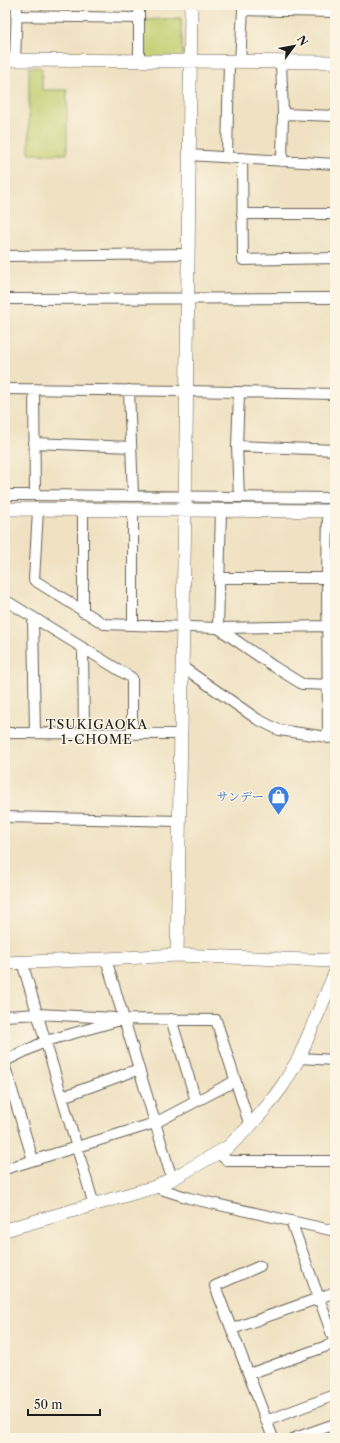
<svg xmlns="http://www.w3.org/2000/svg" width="340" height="1443" viewBox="0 0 340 1443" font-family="'Libre Caslon Text','Noto Serif JP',serif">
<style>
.green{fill:#c1ce70;stroke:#6e7546}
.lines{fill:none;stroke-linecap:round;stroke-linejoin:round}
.minor-casing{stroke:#666156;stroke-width:12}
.tertiary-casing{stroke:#666156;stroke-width:14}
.minor{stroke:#fff;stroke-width:10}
.tertiary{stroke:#fff;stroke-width:13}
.labels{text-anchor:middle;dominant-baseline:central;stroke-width:3;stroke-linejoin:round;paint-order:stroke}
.shop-label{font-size:12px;fill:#366cbe;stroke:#fcf5e5;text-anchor:end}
.neighbourhood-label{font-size:13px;letter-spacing:1px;fill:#1c1c1c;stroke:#fcf5e5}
</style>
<rect width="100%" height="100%" fill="#fcf5e5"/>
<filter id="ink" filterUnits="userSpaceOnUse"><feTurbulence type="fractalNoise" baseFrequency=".025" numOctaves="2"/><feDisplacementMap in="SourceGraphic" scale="8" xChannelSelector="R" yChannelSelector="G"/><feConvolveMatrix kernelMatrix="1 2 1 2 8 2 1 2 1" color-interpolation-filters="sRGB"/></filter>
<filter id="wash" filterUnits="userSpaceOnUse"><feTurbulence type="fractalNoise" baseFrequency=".012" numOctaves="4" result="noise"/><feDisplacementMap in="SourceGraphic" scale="16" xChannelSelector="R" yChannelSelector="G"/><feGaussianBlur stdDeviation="0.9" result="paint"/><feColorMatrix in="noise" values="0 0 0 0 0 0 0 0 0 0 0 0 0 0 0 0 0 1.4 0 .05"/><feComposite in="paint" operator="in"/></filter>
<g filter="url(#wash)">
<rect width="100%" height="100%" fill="#efe1c1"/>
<!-- green -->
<path class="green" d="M181,18L183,57L143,59L141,20Z
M29,67L42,68V90H67V154H29Z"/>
</g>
<g filter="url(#ink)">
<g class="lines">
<defs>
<path id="minor" d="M139,5V61
M16,16L139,18
M15,61L17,5
M240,62L243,10L335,12
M281,62L283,114
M189,155L335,164
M227,157L229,62
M242,158L243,260L335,258
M282,161L283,114L335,116
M242,214H335
M5,256L188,254
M5,299L335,298
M5,389L186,391L335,394
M34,389L35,495L335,498
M129,390L133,495
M34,443L131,447
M237,446L335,450
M5,495H35
M239,497L237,446L239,393
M38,510L34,580L104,624L218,628L273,666L302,684L335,685
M133,510V625
M221,510L218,628L327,626
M328,511L327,578L335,579
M219,578H327L328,738
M5,600L132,678V734
M83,612V510
M33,617L35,733
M83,648L84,733
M184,668L257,719L279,730L334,738
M5,733L182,734
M5,817L180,821
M106,959L172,1179
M22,962L94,1205
M5,1016L38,1014L115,1018
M171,1019L196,1101
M299,1058L335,1060
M5,1061L46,1041L124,1019L216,1020L250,1126
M5,1067L33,1160
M62,1097L139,1069
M218,1153L228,1161H335
M5,1169L155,1123L235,1081
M155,1187L189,1198L335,1231
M260,1266L215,1286L273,1438
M335,1292L319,1298L335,1343
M232,1329L319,1298L291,1221
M249,1374L335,1343
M266,1421L335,1395
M295,1438L335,1424"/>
<path id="tertiary" d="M5,60L335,62
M5,509L335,511
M177,955C184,638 188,322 191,5
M5,963L106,959L177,955L335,961
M5,1230L155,1187L172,1179L228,1147L250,1126L269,1104L283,1085L299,1058L335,973"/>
</defs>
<!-- minor casing -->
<use href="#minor" class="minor-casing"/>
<!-- tertiary casing -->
<use href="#tertiary" class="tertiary-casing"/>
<!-- minor -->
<use href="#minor" class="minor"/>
<!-- tertiary -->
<use href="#tertiary" class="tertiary"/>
</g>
</g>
<!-- icons -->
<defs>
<symbol id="shop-pin" viewBox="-11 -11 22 30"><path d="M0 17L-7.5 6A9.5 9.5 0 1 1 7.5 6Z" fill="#3f7fe0" stroke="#fcf5e5"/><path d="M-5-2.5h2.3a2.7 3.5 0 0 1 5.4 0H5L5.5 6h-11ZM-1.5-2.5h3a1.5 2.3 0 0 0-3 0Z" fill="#fff"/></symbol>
</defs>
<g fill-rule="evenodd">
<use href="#shop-pin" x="266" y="784" width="25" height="34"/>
</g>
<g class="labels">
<!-- shop labels -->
<g class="shop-label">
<text x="264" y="796">サンデー</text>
</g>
<!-- neighbourhood labels -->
<g class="neighbourhood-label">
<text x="97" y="724">TSUKIGAOKA<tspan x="97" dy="15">1-CHOME</tspan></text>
</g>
</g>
<!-- margin -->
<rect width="340" height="1443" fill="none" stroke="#fcf5e5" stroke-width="20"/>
<!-- north arrow -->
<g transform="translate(294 46) rotate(58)" stroke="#fcf5e5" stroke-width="3" paint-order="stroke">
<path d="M0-3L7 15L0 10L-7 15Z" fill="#1c1c1c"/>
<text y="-6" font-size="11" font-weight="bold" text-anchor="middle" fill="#1c1c1c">N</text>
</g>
<!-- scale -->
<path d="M28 1409v6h72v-6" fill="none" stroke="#1c1c1c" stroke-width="2"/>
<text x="34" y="1409" font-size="12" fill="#1c1c1c" stroke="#fcf5e5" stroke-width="3" paint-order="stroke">50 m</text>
</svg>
